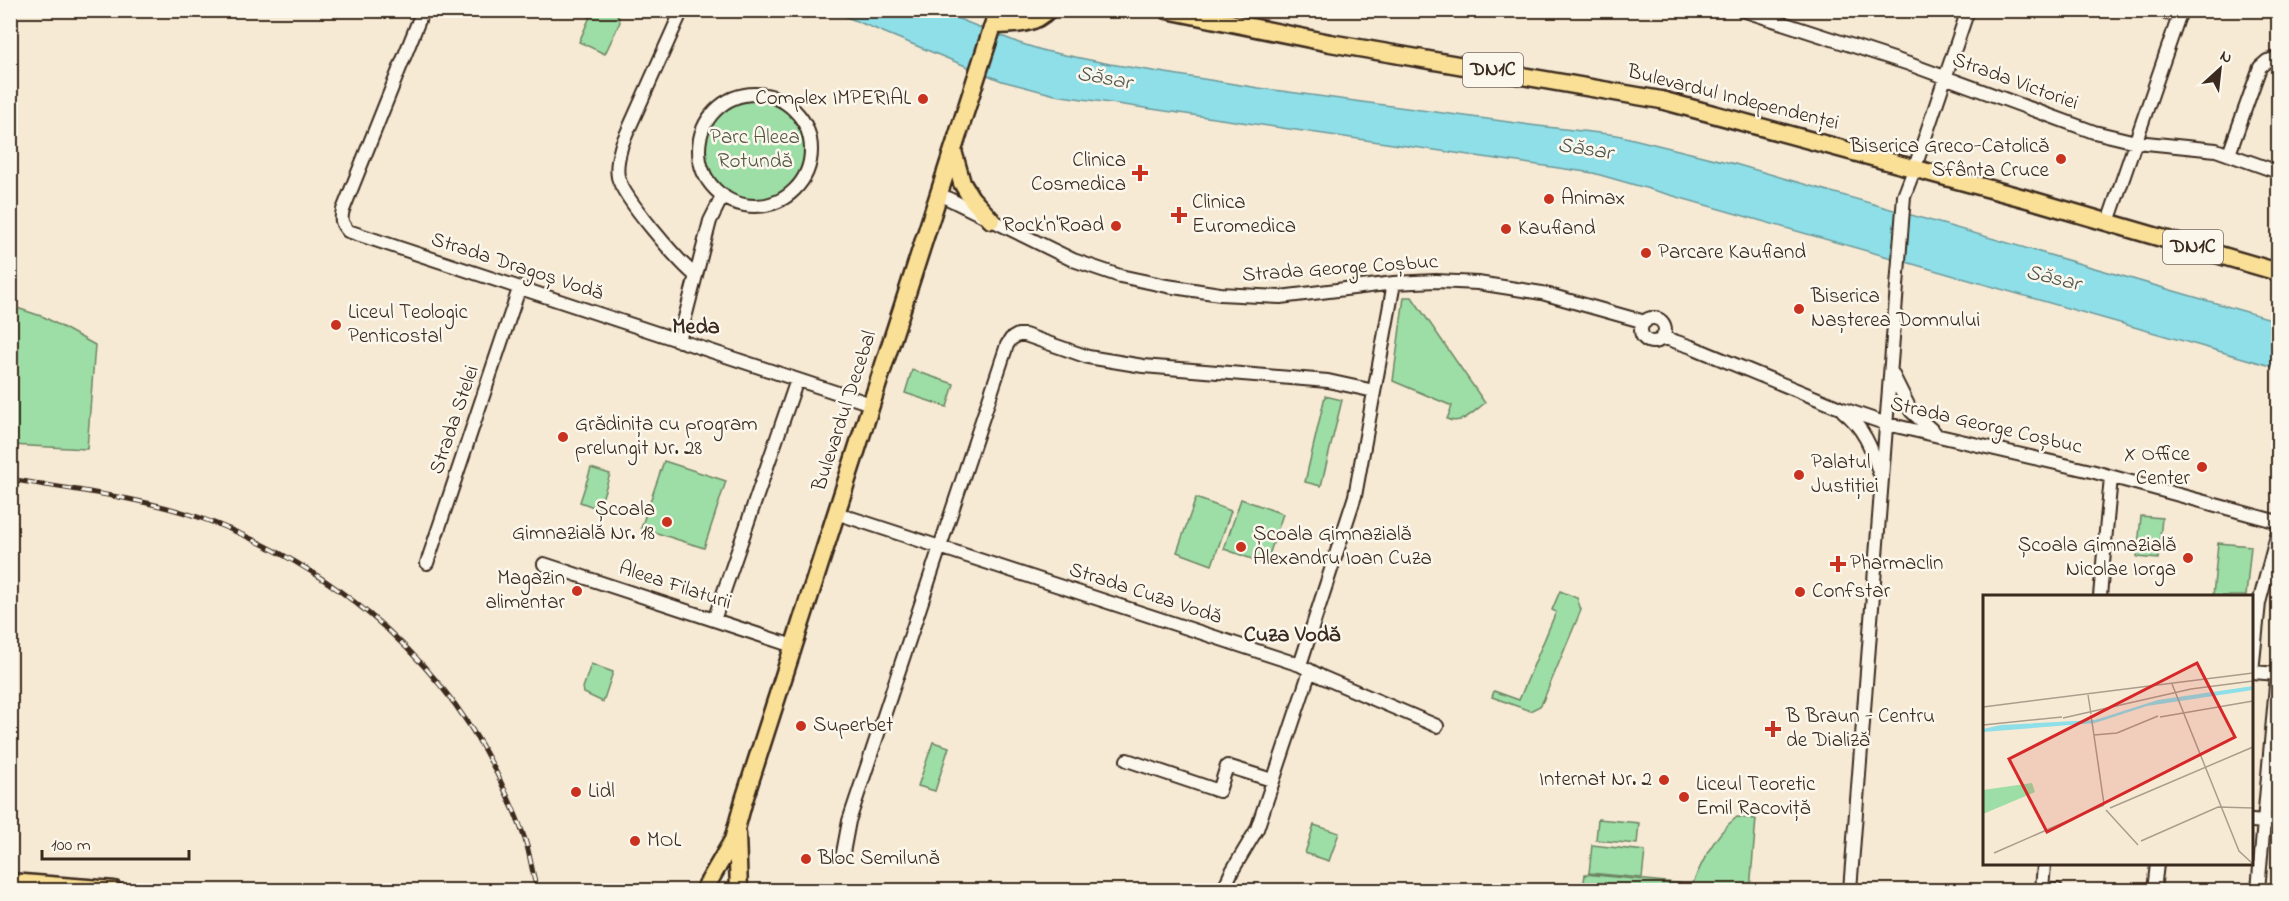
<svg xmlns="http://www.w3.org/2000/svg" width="2289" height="901" viewBox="0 0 2289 901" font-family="'Indie Flower',sans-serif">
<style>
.green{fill:#9ddda6;stroke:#6c8462;stroke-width:1.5}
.water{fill:#8edfe8;stroke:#6d9797;stroke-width:1.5}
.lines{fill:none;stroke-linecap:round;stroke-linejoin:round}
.minor-casing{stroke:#3b2a1e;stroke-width:16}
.major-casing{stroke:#3b2a1e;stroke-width:21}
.minor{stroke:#fbf7ec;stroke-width:12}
.major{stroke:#fadf96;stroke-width:16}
.rail-casing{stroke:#3b2a1e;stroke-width:5}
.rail{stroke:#fbf7ec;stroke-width:3;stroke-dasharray:9;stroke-linecap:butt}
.poi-dot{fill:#c8321e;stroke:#fbf7ec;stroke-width:2}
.labels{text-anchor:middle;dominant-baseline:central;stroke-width:5;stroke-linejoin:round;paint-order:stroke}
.shield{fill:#fbf7ec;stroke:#75685c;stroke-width:1.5}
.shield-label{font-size:20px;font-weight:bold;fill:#3b2a1e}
.street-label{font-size:21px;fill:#3b2a1e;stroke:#fbf7ec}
.poi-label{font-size:21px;fill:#3b2a1e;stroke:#fbf7ec;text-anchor:start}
.park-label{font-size:21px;fill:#545740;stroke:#fbf7ec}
.water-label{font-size:22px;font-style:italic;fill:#505750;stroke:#fbf7ec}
.neighbourhood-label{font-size:22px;font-weight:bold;fill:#3b2a1e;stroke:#fbf7ec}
.inset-road{fill:none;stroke:#ab9d8c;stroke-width:1.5}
.view{fill:#d62828;fill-opacity:0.15;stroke:#d62828;stroke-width:3}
.inset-edge{fill:none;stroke:#3b2a1e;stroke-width:3}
</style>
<rect width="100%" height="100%" fill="#f6ead5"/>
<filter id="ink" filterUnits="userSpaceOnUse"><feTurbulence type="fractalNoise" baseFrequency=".0167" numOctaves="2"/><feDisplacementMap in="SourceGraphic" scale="12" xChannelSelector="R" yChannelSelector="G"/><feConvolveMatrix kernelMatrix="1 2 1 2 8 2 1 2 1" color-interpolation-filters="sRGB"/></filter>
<g filter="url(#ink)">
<!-- green -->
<path class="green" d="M593,10C604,10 618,8 620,22L605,54L579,42Z
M702 150a53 53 0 1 1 106 0a53 53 0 1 1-106 0Z
M1404,297H1412L1485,403C1474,411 1462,426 1447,419L1452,406L1393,381Z
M11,306L44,317L95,345L87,449L11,445Z
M912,370L954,384L947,407L905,393Z
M1325,396L1342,400L1321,486L1305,482Z
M664,461L726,481L704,548L641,528Z
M591,468L610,474L599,509L580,502Z
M1196,498L1231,511L1212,565L1177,552Z
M1241,499L1283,514L1266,564L1224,549Z
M2141,516L2162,518L2158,559L2137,557Z
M2218,543L2251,546L2246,596H2213Z
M1560,591L1577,598L1581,610L1543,701L1540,706L1530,711L1492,697L1494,691L1519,700L1556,612L1552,610Z
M591,664L613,672L603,702L584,693L583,688Z
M933,742L949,747L935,791L918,786Z
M1737,817L1756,819L1750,890H1690C1701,864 1714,834 1737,817Z
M1598,819L1639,823L1637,844L1596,840Z
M1314,825L1339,833L1329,861L1305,853Z
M1592,845L1645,851L1642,878L1589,873Z
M1585,874L1685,884L1682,890H1583Z"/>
<!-- water -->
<path class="water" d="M832,11H939L1019,43L1045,51L1110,64L1259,88L1538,126L1617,135L1735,164L2278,321V368L1593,173L1055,95L1002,81Z"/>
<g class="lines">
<defs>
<path id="minor" d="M423,10L343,210C340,220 342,224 348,231L871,404
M682,10L622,144C619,155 616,166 618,177C623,198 678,261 696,276
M1742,10L1909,64L2094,132L2136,142L2216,150L2278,172
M2159,10L2179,17
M699 150a56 56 0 1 1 112 0a56 56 0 1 1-112 0Z
M2229,154L2260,67L2267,61L2278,58
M939,194L1073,260L1120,276L1167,286L1220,294L1280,297L1394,283L1436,281L1478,283L1542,293L1645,322
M2108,222L2181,10
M1641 330a12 12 0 1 1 24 0a12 12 0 1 1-24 0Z
M1662,337L1692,347L1840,408L1887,424L2091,471L2278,522
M679,341L710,221L723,195
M1892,373L1911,411L1935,433
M1843,411C1863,427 1872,448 1879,472
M836,513L1300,665L1322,677L1437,726
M427,563L519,289
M544,564L793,646
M2100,596L2111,477
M714,620L797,380
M1300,665L1355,496L1394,283
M2252,672L2259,603L2278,532
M2252,672L2278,674
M1127,760L1219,791L1227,766L1272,780
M2252,821L2278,823
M843,853L849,821L1007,345L1011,339L1018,335H1025L1088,357L1143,366L1328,381L1374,391
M2042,889L2057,890
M1223,890L1232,871L1257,829L1310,671
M1850,890L1904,196L1914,170L1968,10
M2042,890L2044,864
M2154,890L2157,864
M2258,890L2277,674"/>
<path id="major" d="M1167,10L1330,43L1661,100L2031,200L2278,272
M993,25C1012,24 1033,26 1048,10
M953,151L962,183L971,198L991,220
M737,834L739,890
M10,882L114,890
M704,890L733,840L744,800L998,10"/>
</defs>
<!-- minor casing -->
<use href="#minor" class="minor-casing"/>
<!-- major casing -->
<use href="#major" class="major-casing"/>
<!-- minor -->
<use href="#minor" class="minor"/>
<!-- major -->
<use href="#major" class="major"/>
<defs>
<path id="rail" d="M10,479C72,490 138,497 198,517C321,560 433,649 493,766C506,792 519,819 527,846C531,861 533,876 537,890"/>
</defs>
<!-- rail casing -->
<use href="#rail" class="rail-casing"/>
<!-- rail -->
<use href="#rail" class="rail"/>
</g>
</g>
<!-- markers -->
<g class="poi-dot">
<circle cx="923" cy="99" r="6"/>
<circle cx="2061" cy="159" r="6"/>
<path d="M1137 164h6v6h6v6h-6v6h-6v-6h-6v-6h6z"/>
<circle cx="1549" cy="199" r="6"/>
<path d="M1176 206h6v6h6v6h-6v6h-6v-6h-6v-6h6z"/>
<circle cx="1116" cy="226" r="6"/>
<circle cx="1506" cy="229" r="6"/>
<circle cx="1646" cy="253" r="6"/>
<circle cx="1799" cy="309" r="6"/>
<circle cx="336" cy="325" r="6"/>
<circle cx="563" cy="437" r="6"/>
<circle cx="2202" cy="467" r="6"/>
<circle cx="1799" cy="475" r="6"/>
<circle cx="667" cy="522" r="6"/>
<circle cx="1241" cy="547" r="6"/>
<circle cx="2188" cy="558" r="6"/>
<path d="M1835 555h6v6h6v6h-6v6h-6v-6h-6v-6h6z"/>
<circle cx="577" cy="591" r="6"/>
<circle cx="1800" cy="592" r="6"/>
<circle cx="801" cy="726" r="6"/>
<path d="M1770 720h6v6h6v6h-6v6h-6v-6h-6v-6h6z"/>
<circle cx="1664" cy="780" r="6"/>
<circle cx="576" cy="792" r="6"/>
<circle cx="1684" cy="797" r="6"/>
<circle cx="635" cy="841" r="6"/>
<circle cx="806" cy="859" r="6"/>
</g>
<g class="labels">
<!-- shield labels -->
<g class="shield">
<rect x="1463" y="53" width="60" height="34" rx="4.5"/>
<rect x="2163" y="230" width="60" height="34" rx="4.5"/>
</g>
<g class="shield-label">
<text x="1493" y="70">DN1C</text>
<text x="2193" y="247">DN1C</text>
</g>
<!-- street labels -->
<g class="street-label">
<text transform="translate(2015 82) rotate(20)">Strada Victoriei</text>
<text transform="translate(1733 98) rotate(14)">Bulevardul Independenței</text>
<text transform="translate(517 267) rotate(18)">Strada Dragoș Vodă</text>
<text transform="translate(1340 269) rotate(-4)">Strada George Coșbuc</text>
<text transform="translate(845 411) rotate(-72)">Bulevardul Decebal</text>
<text transform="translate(455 420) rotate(-71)">Strada Stelei</text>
<text transform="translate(1986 426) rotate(13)">Strada George Coșbuc</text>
<text transform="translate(675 586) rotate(18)">Aleea Filaturii</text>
<text transform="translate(1145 594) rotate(18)">Strada Cuza Vodă</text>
</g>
<!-- poi labels -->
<g class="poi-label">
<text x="911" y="99" text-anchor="end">Complex IMPERIAL</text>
<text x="2049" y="147" text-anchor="end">Biserica Greco-Catolică<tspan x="2049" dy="24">Sfânta Cruce</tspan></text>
<text x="1126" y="161" text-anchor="end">Clinica<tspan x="1126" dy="24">Cosmedica</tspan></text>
<text x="1561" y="199">Animax</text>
<text x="1192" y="203">Clinica<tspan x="1192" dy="24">Euromedica</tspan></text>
<text x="1104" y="226" text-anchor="end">Rock'n'Road</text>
<text x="1518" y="229">Kaufland</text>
<text x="1658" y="253">Parcare Kaufland</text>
<text x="1811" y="297">Biserica<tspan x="1811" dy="24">Nașterea Domnului</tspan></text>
<text x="348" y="313">Liceul Teologic<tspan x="348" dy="24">Penticostal</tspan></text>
<text x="575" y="425">Grădinița cu program<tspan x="575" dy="24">prelungit Nr. 28</tspan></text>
<text x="2190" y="455" text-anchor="end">X Office<tspan x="2190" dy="24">Center</tspan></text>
<text x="1811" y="463">Palatul<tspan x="1811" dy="24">Justiției</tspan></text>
<text x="655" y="510" text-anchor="end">Școala<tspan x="655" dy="24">Gimnazială Nr. 18</tspan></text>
<text x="1253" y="535">Școala Gimnazială<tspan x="1253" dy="24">Alexandru Ioan Cuza</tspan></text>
<text x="2176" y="546" text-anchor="end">Școala Gimnazială<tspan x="2176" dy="24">Nicolae Iorga</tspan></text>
<text x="1850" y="564">Pharmaclin</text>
<text x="565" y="579" text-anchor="end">Magazin<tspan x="565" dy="24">alimentar</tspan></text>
<text x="1812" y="592">Confstar</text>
<text x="1786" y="717">B Braun - Centru<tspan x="1786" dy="24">de Dializă</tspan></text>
<text x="813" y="726">Superbet</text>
<text x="1652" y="780" text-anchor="end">Internat Nr. 2</text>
<text x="1696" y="785">Liceul Teoretic<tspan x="1696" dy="24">Emil Racoviță</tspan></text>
<text x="588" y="792">Lidl</text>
<text x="647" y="841">MOL</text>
<text x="818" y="859">Bloc Semilună</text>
</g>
<!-- park labels -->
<g class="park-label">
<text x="755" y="138">Parc Aleea<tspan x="755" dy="24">Rotundă</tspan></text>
</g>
<!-- water labels -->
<g class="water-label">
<text transform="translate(1104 79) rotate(11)">Săsar</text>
<text transform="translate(1585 150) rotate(9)">Săsar</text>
<text transform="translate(2053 279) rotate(14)">Săsar</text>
</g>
<!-- neighbourhood labels -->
<g class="neighbourhood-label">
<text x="696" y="328">Meda</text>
<text x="1292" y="636">Cuza Vodă</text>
</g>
</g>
<!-- overview -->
<g transform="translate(1983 595)">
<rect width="270" height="270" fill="#f6ead5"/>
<path d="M49,188L52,197L0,219V195Z" fill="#9ddda6"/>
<path d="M270,91V95L164,111L112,128L0,137V134L18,130L112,125L175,105Z" fill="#8edfe8"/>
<path class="inset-road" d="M189,89L256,256L270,269M105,100L108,119M0,112L270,78M108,120L121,209M177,122L270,106M80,123L208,94L270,86M0,130L79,122M111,140L134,138L175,121M127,213L270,152M123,215L155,250M158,246L235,212L270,213M11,258L121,210"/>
<path class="view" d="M214,68L252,142L64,237L26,164Z"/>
<rect width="270" height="270" class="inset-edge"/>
</g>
<!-- margin -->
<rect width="2289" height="901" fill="none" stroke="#fbf7ec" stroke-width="36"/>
<rect x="18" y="18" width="2253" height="865" fill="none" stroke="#3b2a1e" stroke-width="2" filter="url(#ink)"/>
<!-- north arrow -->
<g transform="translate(2220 69) rotate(27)" stroke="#fbf7ec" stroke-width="4.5" paint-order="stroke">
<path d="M0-4.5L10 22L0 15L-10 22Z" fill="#3b2a1e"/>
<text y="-9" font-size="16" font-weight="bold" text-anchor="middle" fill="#3b2a1e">N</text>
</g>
<!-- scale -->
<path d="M42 850v9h147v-9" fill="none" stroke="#3b2a1e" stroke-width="3"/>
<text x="51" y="850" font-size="18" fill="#3b2a1e" stroke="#fbf7ec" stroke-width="4.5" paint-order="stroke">100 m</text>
</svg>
